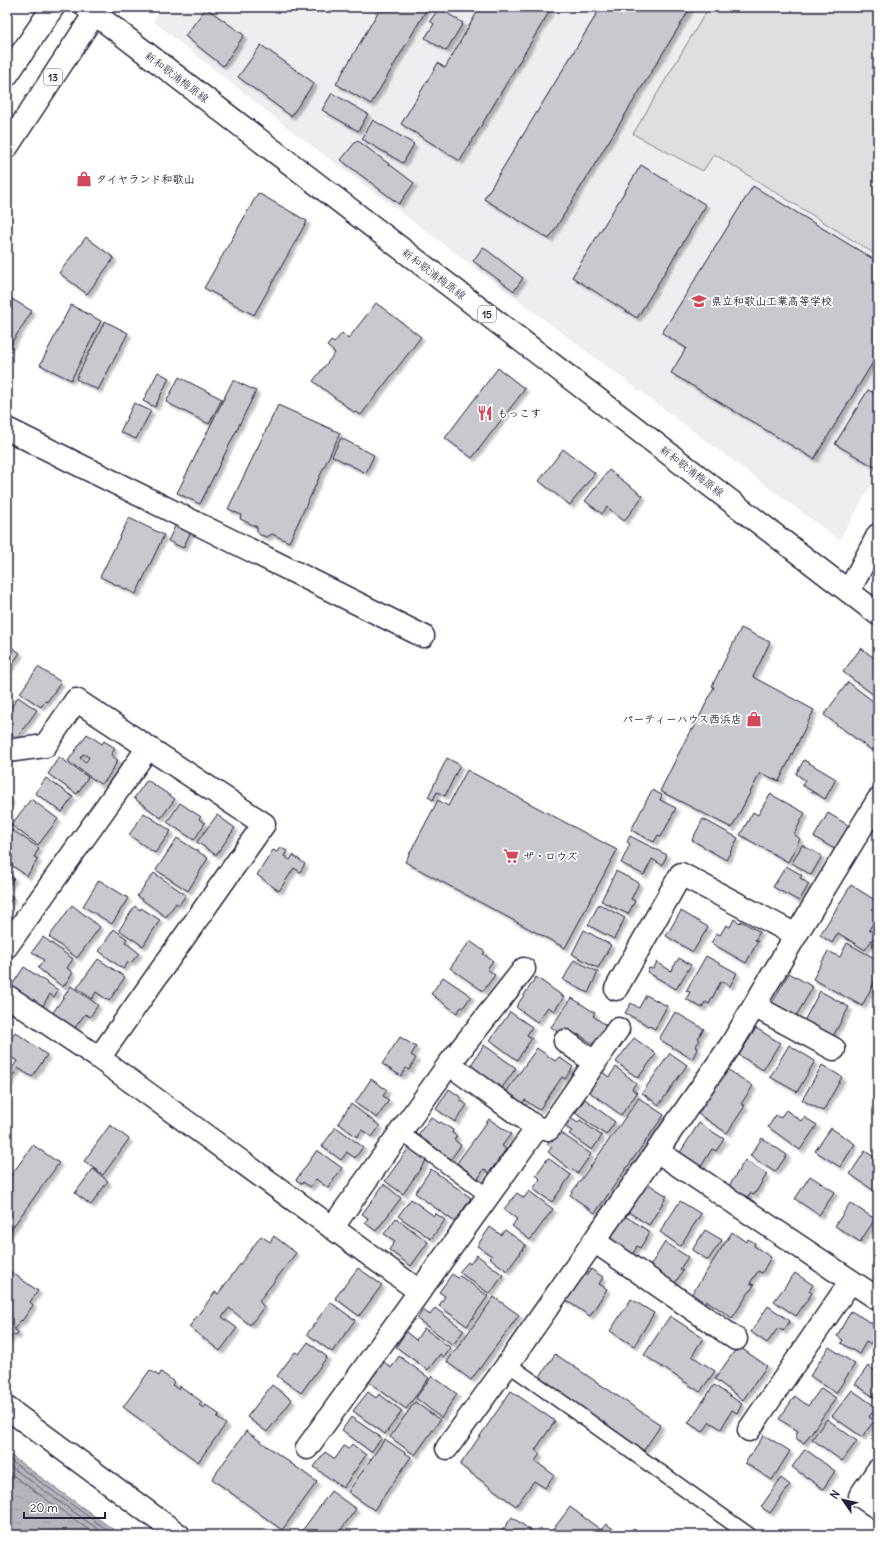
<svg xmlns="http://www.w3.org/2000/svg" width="885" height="1542" viewBox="0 0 885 1542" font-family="Delius,'Klee One',sans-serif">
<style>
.built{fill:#eeeef1}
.grass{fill:#dfdfe2;stroke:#80808e}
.water{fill:url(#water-ripples);stroke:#7a7a88}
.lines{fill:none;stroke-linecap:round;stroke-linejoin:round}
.shore{stroke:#5c5c6f;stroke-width:1}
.building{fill:#c8c8cf;stroke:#22223b;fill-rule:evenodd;filter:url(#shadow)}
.lane-casing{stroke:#22223b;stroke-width:17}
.street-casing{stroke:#22223b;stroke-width:25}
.primary-casing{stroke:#22223b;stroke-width:25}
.lane{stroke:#fff;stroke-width:14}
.street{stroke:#fff;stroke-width:22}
.primary{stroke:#fff;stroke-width:22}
.labels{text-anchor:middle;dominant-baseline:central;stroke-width:3.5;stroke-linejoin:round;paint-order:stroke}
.shield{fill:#fff;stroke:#646476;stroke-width:1}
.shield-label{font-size:10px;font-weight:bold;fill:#22223b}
.street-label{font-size:11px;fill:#22223b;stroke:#fff}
.poi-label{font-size:11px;font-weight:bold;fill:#22223b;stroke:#fff;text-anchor:start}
</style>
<defs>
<pattern id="water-ripples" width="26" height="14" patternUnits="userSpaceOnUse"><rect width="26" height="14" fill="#b4b4bc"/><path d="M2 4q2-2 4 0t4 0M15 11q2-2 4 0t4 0" fill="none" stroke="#9a9aa2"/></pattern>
<filter id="shadow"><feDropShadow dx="3.5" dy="3.5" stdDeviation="1" flood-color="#0004"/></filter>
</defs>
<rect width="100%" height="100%" fill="#fff"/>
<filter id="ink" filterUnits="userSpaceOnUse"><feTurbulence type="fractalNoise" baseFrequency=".025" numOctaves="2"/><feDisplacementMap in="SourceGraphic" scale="8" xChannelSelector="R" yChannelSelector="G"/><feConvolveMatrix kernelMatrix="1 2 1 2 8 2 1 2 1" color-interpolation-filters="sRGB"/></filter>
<g filter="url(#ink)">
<!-- built -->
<path class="built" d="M162,7H878V474L839,540L288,128L153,21Z"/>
<!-- grass -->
<path class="grass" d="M709,7H878V256L714,154L703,171L633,134Z"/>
<!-- water -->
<path class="water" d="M7,1453L121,1535H7Z"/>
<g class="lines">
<!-- shore -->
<path class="shore" d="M7,1458L114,1535
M7,1464L106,1535
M7,1471L96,1535"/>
</g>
<!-- building -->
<path class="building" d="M381,7H428L371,104L336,84Z
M480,7H552L460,161L401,124L438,63L445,68Z
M601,7H691L549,239L484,199Z
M206,8L244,35L223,66L185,36Z
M439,8L463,23L446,51L425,38L434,24L430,21Z
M261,45L314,83L291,116L238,77Z
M332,93L368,114L358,131L322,110Z
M373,120L414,144L403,163L362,139Z
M357,140L414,183L399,204L341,160Z
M641,165L706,205L637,318L572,277Z
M753,186L878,262V354L814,459L671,373L686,348L662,333Z
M258,193L307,221L254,315L204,288Z
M86,237L114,258L87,294L59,273Z
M483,247L523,278L514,291L473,261Z
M7,296L32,311L7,350Z
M376,303L421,337L361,415L356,412L355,413L313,381L335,353L327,346L331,341L334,343L342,333L348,339Z
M71,305L101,321L71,380L40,365Z
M105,321L128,333L98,390L76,379Z
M498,368L525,389L472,458L445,438Z
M158,372L169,378L155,407L143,401Z
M179,377L222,399L209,424L166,402Z
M233,380L256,391L200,504L177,493Z
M868,390L876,394L878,391V469L835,444Z
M134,403L151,411L136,439L120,432Z
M278,405L340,433L289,542L272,534L267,537L260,535L257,532V527L240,519L241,515L228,509Z
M341,438L374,455L366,473L332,456Z
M563,449L595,473L570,505L539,481Z
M609,470L643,496L624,521L607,507L602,514L585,501Z
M129,518L164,535L136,594L100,577Z
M177,522L192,529L183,548L168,541Z
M741,628L770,642L753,677L814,710L779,781L760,773L732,828L660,791L691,729L693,730L714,687L712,686Z
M7,644L20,653L7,671Z
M861,648L878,661V698L843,672Z
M38,667L61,682L47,702L45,701L41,707L20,693Z
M848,682L878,705V755L824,715Z
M18,697L37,710L17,738L7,731V713Z
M87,734L102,744L104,741L115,748L111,755L118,760L106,780L100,784L68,761ZM83,754L89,757L86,762L80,758Z
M59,757L88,777L77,794L48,774Z
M447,758L460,765L445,796L437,792L433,800L428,797Z
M804,760L836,779L825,799L802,785L805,780L796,774Z
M467,770L617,850L565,948L405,862L438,800L448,806Z
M46,778L73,797L62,812L35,793Z
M147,780L175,799L161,818L134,798Z
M652,790L662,795L660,800L676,808L661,837L658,835L654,842L631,830Z
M770,794L805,813L794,834L800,839L788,862L740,835L753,812L758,815Z
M7,796L11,799L7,805Z
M31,799L58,819L38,845L11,825Z
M180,803L201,817L199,819L205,823L194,840L167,822Z
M144,813L171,831L155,853L129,835Z
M828,813L851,827L838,851L814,837Z
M217,815L235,828L216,855L197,842Z
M703,819L738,838L726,860L692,840Z
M11,829L39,848L34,857L38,859L27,876L7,862V834Z
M630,836L667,855L662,865L652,859L644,875L621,863L630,844L627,842Z
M177,838L208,858L188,891L156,870Z
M802,845L822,856L811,875L792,863Z
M280,847L287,851L284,856L290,860L293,855L305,864L300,872L294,868L279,891L257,875L273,850L277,852Z
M786,866L802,875L800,878L809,884L799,901L773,887Z
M616,871L639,883L631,899L635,901L628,914L601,901Z
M7,873L14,878L7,888Z
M154,873L186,895L179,905L176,903L166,917L137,896Z
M99,880L128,898L112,924L83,906Z
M851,885L878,902V915L869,930L876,934L865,950L838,933L832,943L820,935Z
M7,892L13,897L7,906Z
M599,904L625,918L614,939L588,925Z
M72,905L100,927L77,958L49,937Z
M135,906L140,910L141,908L160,920L143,946L119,930Z
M681,911L708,927L693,952L666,936Z
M734,919L740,923L741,921L760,932L755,940L758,941L746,963L711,943L717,933L720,935L726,925L730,927Z
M114,929L127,939L125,942L139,953L131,963L129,961L123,969L99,951Z
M584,930L611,945L598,968L572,954Z
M43,937L73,959L67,968L73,973L63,987L38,968L44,960L32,952Z
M470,941L485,952L483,954L493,961L487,969L495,975L483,991L450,968Z
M847,943L878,960V975L862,1006L813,979L828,951L840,957Z
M706,956L737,973L730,986L721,981L709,1004L705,1002L702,1008L686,999L690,992L686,991Z
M679,958L691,965L676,989L647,972L649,968L653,969L657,962L671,971Z
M98,959L125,977L109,1001L96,992L92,999L77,988Z
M574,960L598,972L588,993L563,980Z
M24,967L58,990L54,997L50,994L38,1014L9,994L14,987L12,985Z
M789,973L813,987L796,1016L772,1003Z
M443,977L471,996L463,1008L461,1007L457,1013L431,994Z
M536,977L564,997L554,1011L548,1007L537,1022L516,1007Z
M71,986L98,1005L90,1017L85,1014L74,1029L52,1014Z
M820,991L849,1007L832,1038L804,1021Z
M646,995L667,1006L655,1029L625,1013L631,1003L639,1008Z
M572,998L595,1013L593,1016L607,1026L593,1044L578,1034L572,1042L551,1027Z
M510,1012L532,1027L527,1035L532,1038L517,1060L490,1040Z
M675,1012L704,1029L698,1038L700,1040L695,1047L698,1048L692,1059L659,1039Z
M756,1028L780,1043L763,1070L739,1055Z
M15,1032L47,1055L32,1077L18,1068L7,1085V1067L11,1070L17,1061L7,1054V1044Z
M400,1037L416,1047L411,1055L416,1058L409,1070L406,1068L401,1076L382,1064Z
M634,1038L656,1054L638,1078L616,1062Z
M484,1045L516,1068L501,1089L469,1068Z
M789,1045L815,1061L797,1092L770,1077Z
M537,1048L555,1061L559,1057L573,1067L565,1079L562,1077L539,1110L525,1100L523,1103L506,1092Z
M670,1053L687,1065L659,1105L642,1093Z
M822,1065L842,1077L823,1111L802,1100Z
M616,1067L636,1083L632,1089L637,1093L621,1115L587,1090L601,1071L609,1077Z
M727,1069L753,1086L741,1104L745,1106L727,1133L698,1114Z
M371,1079L387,1090L383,1096L389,1100L377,1118L355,1103Z
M449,1089L462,1098L460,1100L467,1105L455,1122L436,1109Z
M639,1098L664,1115L595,1213L570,1195Z
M585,1099L615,1122L606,1135L575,1113Z
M351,1104L380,1126L372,1137L362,1130L357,1137L338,1123Z
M786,1110L801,1121L804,1117L817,1125L800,1150L768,1127L776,1115L780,1118Z
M567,1116L578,1123L580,1120L602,1136L592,1150L569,1134L572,1131L561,1124Z
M431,1117L439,1123L441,1122L453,1130L452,1133L457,1136L454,1140L461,1145L451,1159L418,1135Z
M489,1119L511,1134L502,1146L506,1149L489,1173L484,1169L478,1179L457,1163Z
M699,1123L724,1139L716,1151L712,1149L700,1168L679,1154Z
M110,1125L129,1139L103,1175L84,1161Z
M336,1127L363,1147L355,1158L347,1152L341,1160L322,1146Z
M831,1128L855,1144L840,1167L815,1151Z
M557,1130L591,1154L578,1173L572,1169L571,1170L548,1152L552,1147L547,1144Z
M762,1138L787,1155L775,1172L750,1156Z
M33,1145L59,1163L7,1235V1181Z
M411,1145L427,1159L403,1194L385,1181Z
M317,1150L342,1168L328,1188L316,1179L310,1187L303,1182L302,1184L296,1180Z
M865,1151L878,1160V1185L874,1191L850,1174Z
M548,1158L571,1175L552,1202L533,1189L540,1179L536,1175Z
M745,1160L767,1174L754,1195L750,1193L747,1198L729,1186Z
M93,1169L108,1181L91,1205L75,1193Z
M431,1169L471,1198L455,1222L415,1193Z
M810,1176L835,1192L819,1215L795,1199Z
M642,1180L667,1196L649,1225L625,1210Z
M384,1184L401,1198L376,1231L365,1223L368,1218L362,1214Z
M529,1191L553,1209L530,1240L512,1226L517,1219L504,1209L517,1193L524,1198Z
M411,1199L434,1216L435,1213L445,1220L431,1239L398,1216Z
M680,1201L701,1214L680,1246L660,1232Z
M850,1203L875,1219L860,1242L835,1226Z
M622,1214L650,1232L640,1248L637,1246L633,1254L607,1237Z
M396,1218L428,1242L411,1266L389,1250L395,1241L384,1234Z
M490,1227L501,1235L505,1230L526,1245L507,1271L490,1258L492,1256L477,1246Z
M705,1230L722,1240L708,1260L692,1250Z
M732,1232L746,1242L748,1239L755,1243L754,1246L771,1257L762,1273L758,1271L750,1283L754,1285L732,1318L706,1300L704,1304L691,1295Z
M261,1236L270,1242L274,1236L296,1253L259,1301L264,1307L250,1325L229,1308L222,1317L237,1328L220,1351L189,1327L215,1292L218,1294Z
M665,1242L688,1257L680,1269L683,1271L675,1283L650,1266Z
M477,1255L503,1275L490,1294L459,1272L468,1262L470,1264Z
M358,1268L382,1285L359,1316L335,1298Z
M7,1269L38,1291L30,1302L33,1305L22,1321L21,1320L14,1329L19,1333L16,1336L13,1334L7,1342Z
M591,1269L603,1277L599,1284L607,1289L590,1316L564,1299L581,1272L587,1275Z
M795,1273L813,1285L809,1291L812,1293L796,1316L774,1301Z
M452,1274L458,1278L460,1276L488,1296L467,1326L439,1306L445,1296L439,1292Z
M494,1297L519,1315L471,1380L447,1362Z
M631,1299L654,1313L634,1346L610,1331Z
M330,1302L355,1320L332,1352L307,1334Z
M768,1306L790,1321L783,1331L778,1328L767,1343L751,1332Z
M435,1308L464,1330L453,1345L417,1319L423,1310L430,1315Z
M851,1311L878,1327V1330L870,1344L866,1342L859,1354L841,1343L843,1340L837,1336Z
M670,1316L703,1338L692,1356L715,1371L700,1392L644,1355Z
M424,1328L451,1348L444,1357L440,1354L428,1370L396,1347L406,1332L416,1340Z
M308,1342L327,1357L301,1393L277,1376L295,1352L299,1354Z
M738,1346L767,1366L743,1400L715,1379Z
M829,1347L855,1364L836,1393L810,1376Z
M878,1351V1361L873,1357Z
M555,1354L661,1425L642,1453L537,1381Z
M399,1356L429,1378L406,1409L369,1382L384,1362L391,1368Z
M868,1366L878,1373V1400L855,1384Z
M150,1370L159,1376L161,1372L174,1382L172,1385L178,1389L180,1386L202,1402L199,1405L204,1408L206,1405L220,1415L217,1418L226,1424L198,1462L123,1407Z
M432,1376L457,1394L441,1418L416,1398Z
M272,1385L292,1400L267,1432L247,1417Z
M714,1385L742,1404L737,1413L732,1410L721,1429L710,1422L703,1432L688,1423Z
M821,1388L836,1398L804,1443L795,1438L798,1431L779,1419L795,1396L808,1406Z
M852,1390L876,1407L869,1417L874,1421L862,1437L832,1416Z
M511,1391L555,1421L535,1450L540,1454L535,1461L554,1475L545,1488L534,1481L516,1506L460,1465Z
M368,1392L376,1398L379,1394L402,1411L385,1434L353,1411Z
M415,1402L440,1420L415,1455L390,1437Z
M351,1417L382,1438L371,1452L342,1430Z
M827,1419L857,1441L842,1461L812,1439Z
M246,1431L317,1482L282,1530L212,1479Z
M764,1435L790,1451L772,1480L745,1463Z
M385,1439L411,1457L374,1510L348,1492Z
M352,1444L366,1455L343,1488L314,1467L325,1452L335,1459L344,1446L348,1449Z
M805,1449L835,1471L823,1489L792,1467Z
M781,1478L790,1485L770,1513L761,1507Z
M331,1491L356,1509L337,1535H299Z
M570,1507L601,1530L606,1524L622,1535H549Z
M512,1517L537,1535H499Z"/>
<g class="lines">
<defs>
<path id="lane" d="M400,1132L488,1196
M508,1364L749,1535"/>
<path id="street" d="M7,429L423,636
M849,591L878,535
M7,751L45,746L76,700L264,824L99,1058
M7,946L148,748
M616,989L681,874L796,935
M7,996L99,1058L419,1291
M754,1006L834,1049
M565,1041L595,1063
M537,1128L549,1129L618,1029
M657,1151L878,1299
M332,1228L449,1064L524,969
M594,1241L736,1339
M7,1408L179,1535
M749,1430L851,1281
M307,1448L537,1128L449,1064
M447,1448L508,1364L731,1045L796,935L878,800
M878,1470L860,1496L878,1508"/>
<path id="primary" d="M86,7L878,614
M7,75L53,7
M7,147L99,7"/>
</defs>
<!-- lane casing -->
<use href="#lane" class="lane-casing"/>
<!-- street casing -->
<use href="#street" class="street-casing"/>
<!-- primary casing -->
<use href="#primary" class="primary-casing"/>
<!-- lane -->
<use href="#lane" class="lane"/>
<!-- street -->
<use href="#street" class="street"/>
<!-- primary -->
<use href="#primary" class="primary"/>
</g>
</g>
<!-- icons -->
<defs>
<symbol id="shop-bare" viewBox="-9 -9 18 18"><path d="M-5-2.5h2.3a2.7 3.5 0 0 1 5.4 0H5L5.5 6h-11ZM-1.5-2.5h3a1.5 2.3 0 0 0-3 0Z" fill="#d1495b" stroke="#fff" stroke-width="2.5" paint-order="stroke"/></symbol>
<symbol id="school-bare" viewBox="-9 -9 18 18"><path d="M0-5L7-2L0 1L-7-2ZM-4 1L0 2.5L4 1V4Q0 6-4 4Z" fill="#d1495b" stroke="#fff" stroke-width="2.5" paint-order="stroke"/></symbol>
<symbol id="restaurant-bare" viewBox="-9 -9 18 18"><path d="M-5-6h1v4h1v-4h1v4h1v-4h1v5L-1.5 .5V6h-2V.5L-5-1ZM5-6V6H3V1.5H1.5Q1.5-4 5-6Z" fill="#d1495b" stroke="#fff" stroke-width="2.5" paint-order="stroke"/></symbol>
<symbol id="supermarket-bare" viewBox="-9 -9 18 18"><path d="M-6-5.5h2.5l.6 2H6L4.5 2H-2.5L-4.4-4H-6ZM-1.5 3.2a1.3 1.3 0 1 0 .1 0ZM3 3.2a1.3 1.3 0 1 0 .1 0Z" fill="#d1495b" stroke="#fff" stroke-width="2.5" paint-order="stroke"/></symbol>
</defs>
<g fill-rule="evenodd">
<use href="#shop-bare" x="73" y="168" width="22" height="22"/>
<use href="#school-bare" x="688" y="290" width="22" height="22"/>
<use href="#restaurant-bare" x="474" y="402" width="22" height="22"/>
<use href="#shop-bare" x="743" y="708" width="22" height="22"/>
<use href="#supermarket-bare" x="500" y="845" width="22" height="22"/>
</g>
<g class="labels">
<!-- shield labels -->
<g class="shield">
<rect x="44" y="69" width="18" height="16" rx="3"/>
<rect x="478" y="306" width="18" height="16" rx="3"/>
</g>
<g class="shield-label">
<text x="53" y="77">13</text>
<text x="487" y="314">15</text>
</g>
<!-- street labels -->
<g class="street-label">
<text transform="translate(177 77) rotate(37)">新和歌浦梅原線</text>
<text transform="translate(434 274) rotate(37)">新和歌浦梅原線</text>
<text transform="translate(692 471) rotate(37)">新和歌浦梅原線</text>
</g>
<!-- poi labels -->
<g class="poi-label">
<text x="96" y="179">タイヤランド和歌山</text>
<text x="711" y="301">県立和歌山工業高等学校</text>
<text x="497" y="413">もっこす</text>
<text x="742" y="719" text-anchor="end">パーティーハウス西浜店</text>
<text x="523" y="856">ザ・ロウズ</text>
</g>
</g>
<!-- margin -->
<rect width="885" height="1542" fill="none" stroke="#fff" stroke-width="24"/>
<rect x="12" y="12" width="861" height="1518" fill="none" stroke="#22223b" stroke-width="1.5" filter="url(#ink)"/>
<!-- north arrow -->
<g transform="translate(843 1500) rotate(304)" stroke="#ffffff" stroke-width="3" paint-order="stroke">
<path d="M0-3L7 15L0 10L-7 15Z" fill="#22223b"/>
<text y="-6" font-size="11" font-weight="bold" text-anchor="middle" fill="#22223b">N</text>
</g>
<!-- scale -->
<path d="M24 1512v6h81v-6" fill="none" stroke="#22223b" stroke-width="2"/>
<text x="30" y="1512" font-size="12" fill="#22223b" stroke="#ffffff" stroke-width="3" paint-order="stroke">20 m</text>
</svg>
